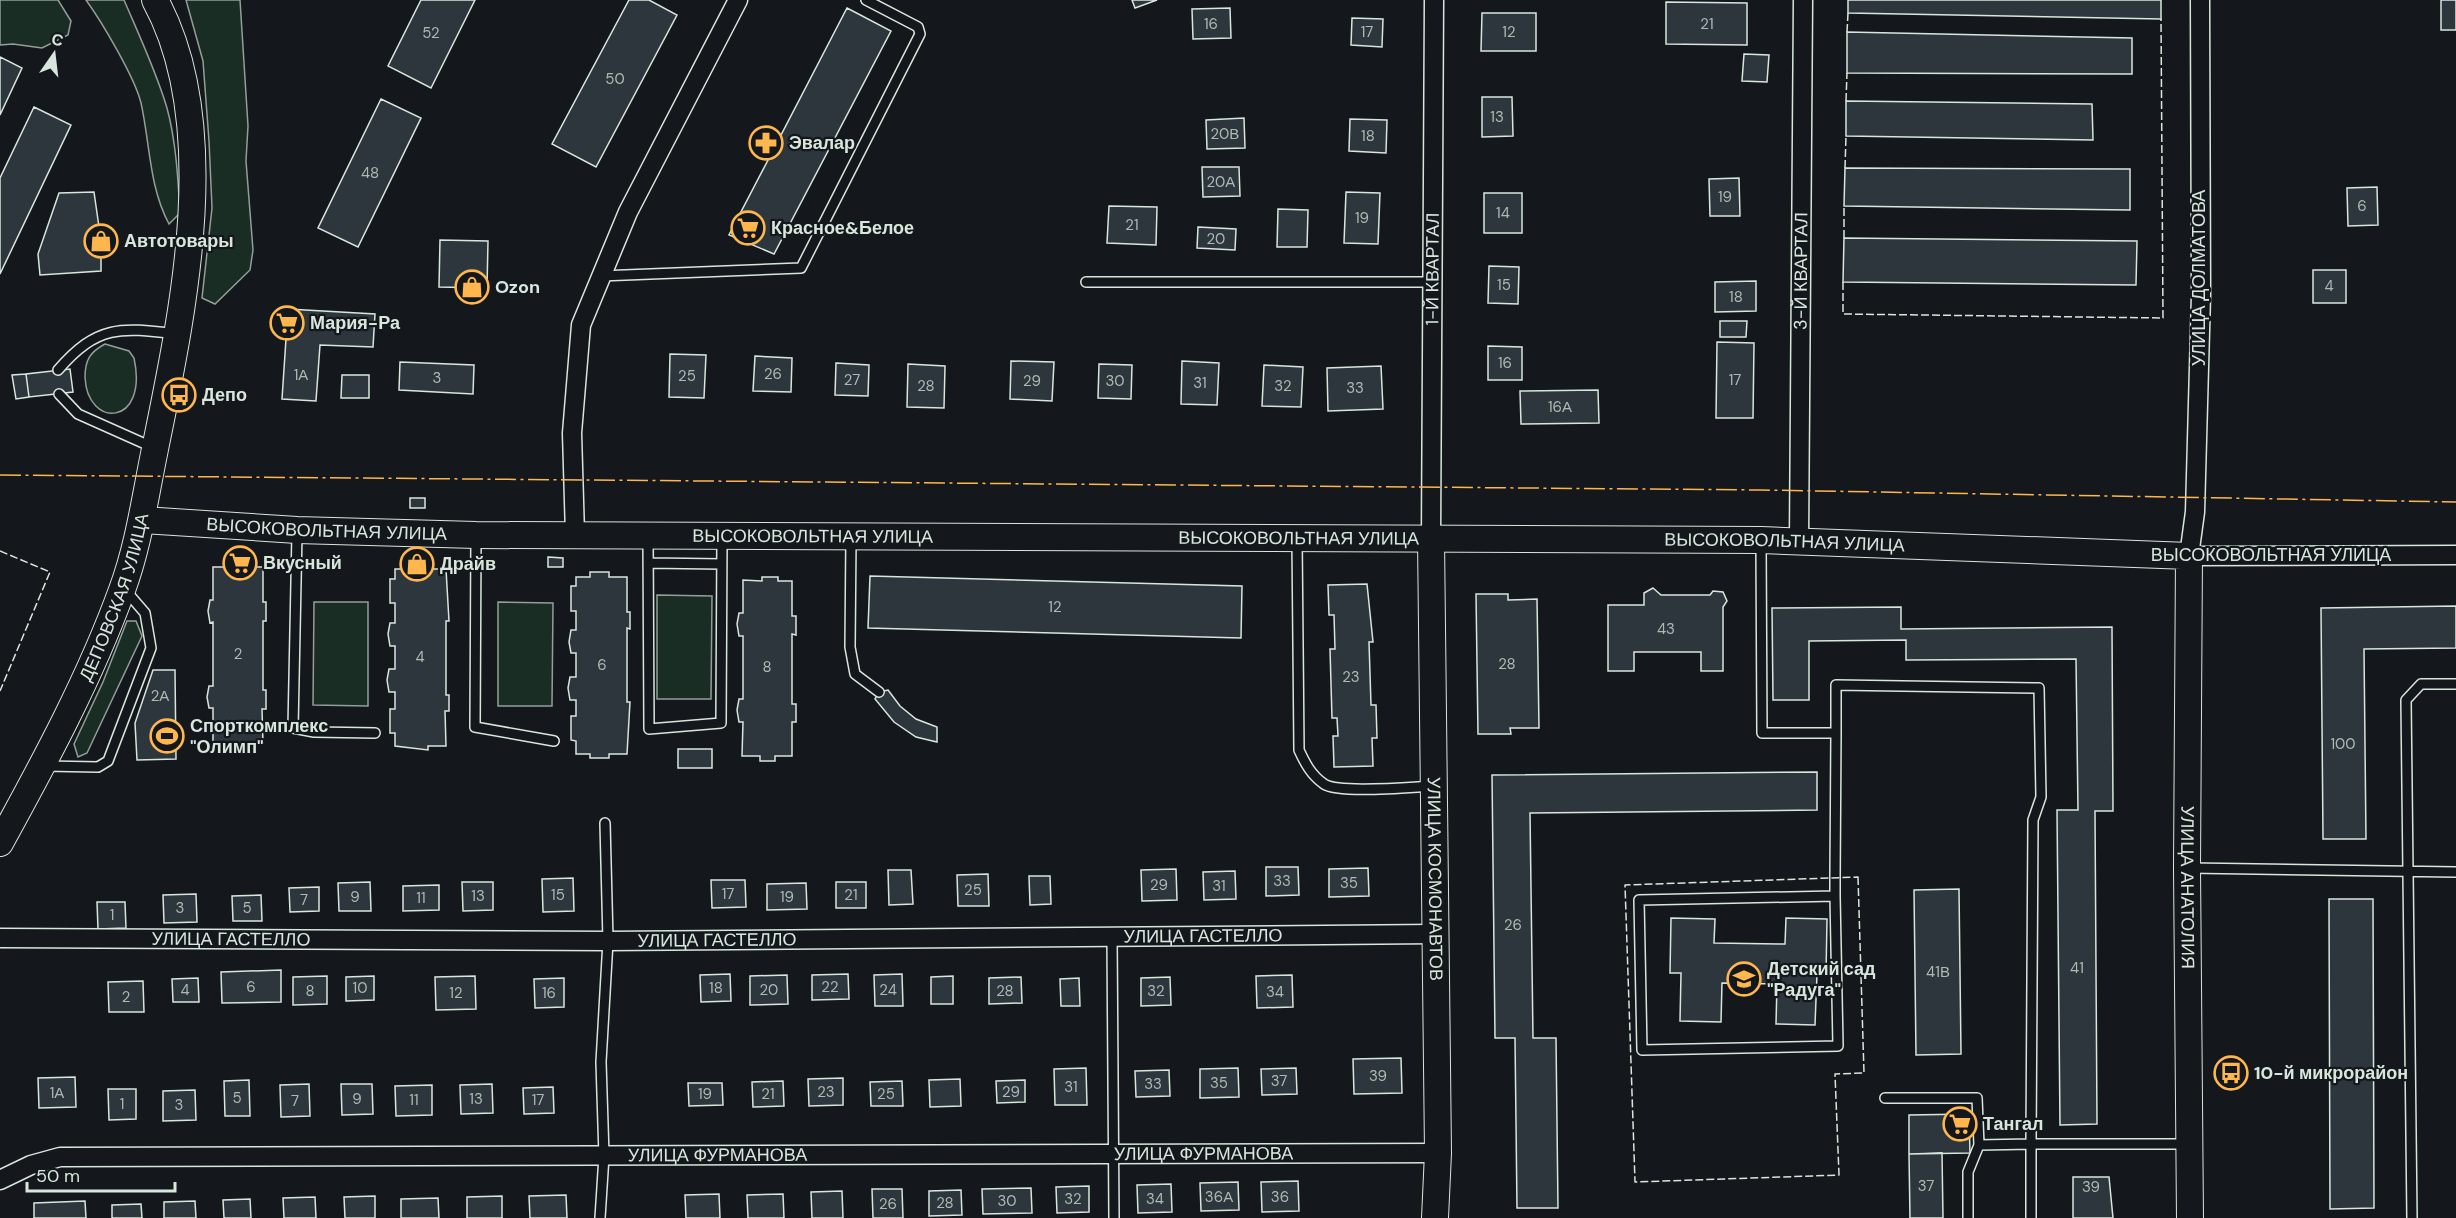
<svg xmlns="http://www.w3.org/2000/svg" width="2456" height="1218" viewBox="0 0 2456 1218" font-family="'DM Sans',sans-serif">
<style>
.green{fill:#1a2d24;stroke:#939e99;stroke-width:1.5}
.building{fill:#2c363c;stroke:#d8e6dc;stroke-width:1.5}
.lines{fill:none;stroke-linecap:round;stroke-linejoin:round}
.lane-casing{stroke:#d8e6dc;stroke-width:12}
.street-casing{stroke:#d8e6dc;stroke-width:21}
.secondary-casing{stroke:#d8e6dc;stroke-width:28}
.lane{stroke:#14181c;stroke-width:9}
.street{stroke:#14181c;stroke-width:18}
.secondary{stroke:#14181c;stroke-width:26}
.fence{stroke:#d8e6dc;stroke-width:1.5;stroke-dasharray:8 3;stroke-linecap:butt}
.power{stroke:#ffb74d;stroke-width:1.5;stroke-dasharray:21 4.5 3 4.5;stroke-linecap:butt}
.labels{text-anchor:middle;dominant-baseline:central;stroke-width:4.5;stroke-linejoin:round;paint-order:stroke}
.number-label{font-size:15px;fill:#adbab4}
.poi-label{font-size:18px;font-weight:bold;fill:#d8e6dc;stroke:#14181c;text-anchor:start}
.street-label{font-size:18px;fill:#d8e6dc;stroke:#14181c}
</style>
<rect width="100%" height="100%" fill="#14181c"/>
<!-- green -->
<path class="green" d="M0,0H58L71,21L68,35L42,48L13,44L0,45Z
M86,0H124C139,35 156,71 167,108C176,141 178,179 180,213L169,224C149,187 150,143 141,103C135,78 102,22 86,0Z
M186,0H240L248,126L246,161L253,250L250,270L215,304L202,298L212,208L209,141L203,61Z
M105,344L129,351L134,358C149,427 87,429 85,377C85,360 90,352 105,344Z
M657,595L712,596L711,699H657Z
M314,602H368V706L313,705Z
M498,602L553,603L552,706H498Z
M127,621H136L142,636L87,753L78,757L74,744L103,682Z"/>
<!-- building -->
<path class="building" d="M421,0H475L431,88L388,66Z
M629,0H649L677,15L596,167L552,144Z
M1132,0H1157L1135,8Z
M1848,0H2161V19L1848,13Z
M2441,0H2456V30H2441Z
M1666,2L1747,3V45L1666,44Z
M847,8L891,31L774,254L729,235Z
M1230,8L1231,38L1193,39L1192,9Z
M1482,13H1536V51H1481Z
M1352,18L1383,19L1382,47L1351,45Z
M1847,32L2132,38V74L1847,73Z
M1744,54L1769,55L1767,82L1742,81Z
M0,57L22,68L0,115Z
M1482,97H1512L1513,136L1482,137Z
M381,99L421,118L358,247L318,228Z
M1846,101L2092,104L2093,140L1846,136Z
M34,107L71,125L0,274V178Z
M1244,118L1245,148L1207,149L1206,120Z
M1350,119L1387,120L1386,153L1349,151Z
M1202,167H1239L1240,196L1203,197Z
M1845,168L2130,169V210L1844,206Z
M1739,178L1740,216H1710L1709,179Z
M2377,187L2378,225L2348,226L2347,188Z
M94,192L101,241V271L40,275L38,254L59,193Z
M1346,192L1380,193L1378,244L1344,243Z
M1484,193H1522V233H1484Z
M1109,206L1157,207L1156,245L1107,243Z
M1278,209L1308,210L1307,247H1277Z
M1198,227L1236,229L1235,250L1197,248Z
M1844,238L2137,241L2136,285L1843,282Z
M440,240L488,241L487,288L439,287Z
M1489,266L1519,267L1518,304L1488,303Z
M2313,270H2346V303H2313Z
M1756,281V311L1715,312V282Z
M288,309L375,314L373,347L320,345L316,401L282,399Z
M1720,321H1747L1746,337H1720Z
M1717,342L1754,343L1753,418H1716Z
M1488,346L1522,347V380H1488Z
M670,354L706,355L704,398L669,397Z
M755,356L792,358L791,392L753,391Z
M1011,361L1054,362L1052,401L1010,399Z
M1182,361L1219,363L1217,405L1181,404Z
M400,362L474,365L473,394L399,390Z
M836,363L869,365L868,396L835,395Z
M908,364L945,366L944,408L907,407Z
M1099,364L1132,365L1131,399L1098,398Z
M1264,365L1303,367L1301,407L1262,406Z
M1381,366L1383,409L1328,411L1327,368Z
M70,369L73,392L29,397L26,374Z
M26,374L29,397L16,399L12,375Z
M342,375H369V398H341Z
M1598,390L1599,423L1521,424L1520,391Z
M410,498H425V508H410Z
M548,557L563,558V567H548Z
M232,563H248V567H263V602H266V621H263V690H266V709H262L263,743H245V748L231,747V743H213V708H209L207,697L209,686H213V622L210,623L208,611L210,600H213V567H232Z
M409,564H428V569H446L449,621H446V695H449V711H445L446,746H428V750L395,746V733H390V709H395V692H389L387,680L389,669H395V646H390L388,634L390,623H395V603H390V579H395V569H409Z
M590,572H609V577H627V612H630V629L627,628V702H630L627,754H609V758H590V754H576V741L571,740V716H576V700H570L568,688L570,677H576V653H571L569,642L571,630H576V611H571V586H576V577H590Z
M870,576L1242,586L1241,638L868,628Z
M762,577H778V581H792V616H796V635L792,634V704H796V722H792V756H775V761H760V756H742L743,722H739L737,710L739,699H743V636H739L737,624L739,613H743V580L762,581Z
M1367,584L1373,642H1369L1371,705H1376L1377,738H1372L1373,766L1334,767L1333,736H1338L1337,718H1332L1330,649H1335L1334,615H1329L1328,585Z
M1653,588L1661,595H1710L1713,591L1723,592L1727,601L1723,607V671H1701V652H1634V671H1608V605H1644V593Z
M1476,594H1508V600L1537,599L1539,728H1510L1511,734H1478Z
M2456,606V648L2364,649L2366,839H2323L2321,608Z
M1901,607V629L2112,627L2113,811H2095L2097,1124L2060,1125L2057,810H2078L2076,659L1906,660V640L1809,641V700H1773L1772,608Z
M153,670H175L176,759L137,760L135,723Z
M888,690L900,706L916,719L937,727V742L916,737L894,722L875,699L879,692Z
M678,749H712V768H678Z
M1817,772V810L1530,813L1533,1038H1556L1558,1208H1517L1515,1038H1495L1492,775Z
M1266,867H1298L1299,895L1266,896Z
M1368,868L1369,896L1329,897V869Z
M1176,869L1177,900L1142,901L1141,870Z
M888,870H911L913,904L889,905Z
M1235,871L1236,899L1204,900L1203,872Z
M988,874L989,906H958L957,875Z
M1029,876H1050L1051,904L1030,905Z
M573,878L574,911L543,912L542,879Z
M711,880H745L746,907L712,908Z
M370,882L371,911H339L338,883Z
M462,882H493V910L463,911Z
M836,882H866V908H836Z
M806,883L807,909L767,910V884Z
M439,885V910L403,911V886Z
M319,887V911L290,912L289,888Z
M1959,889L1961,1054L1916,1055L1914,890Z
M196,894L197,922L164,923L163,895Z
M261,895L262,921H233L232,896Z
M2329,899H2373L2374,1208L2330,1209Z
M97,902H125L126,928L98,929Z
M1671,918L1715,919L1714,943L1785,944L1786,918L1827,919L1826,974H1817L1815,1025L1776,1024L1777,984L1722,983L1721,1022L1680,1021L1681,973H1670Z
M281,970V1002L222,1003L221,972Z
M730,974L731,1001L701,1002L700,975Z
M848,974L849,999L812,1000V975Z
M902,974L903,1006H875L874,975Z
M787,975L788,1004L750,1005V976Z
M1292,975L1293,1007L1257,1008L1256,976Z
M327,976V1004L293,1005V977Z
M374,976V1000L346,1001V977Z
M475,976L476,1009L436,1010L435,977Z
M953,976V1004H931V977Z
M1021,977L1022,1003L989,1004V978Z
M1170,977L1171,1005L1141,1006V978Z
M198,978L199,1002H173L172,979Z
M564,978V1007L535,1008L534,979Z
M1079,978L1080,1006H1061L1060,979Z
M143,981L144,1012H109L108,982Z
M1401,1058L1402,1093L1354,1094L1353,1059Z
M1086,1068L1087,1105H1055L1054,1069Z
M1238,1068L1239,1097L1200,1098V1069Z
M1296,1068L1297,1094L1262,1095L1261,1069Z
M1169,1070L1170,1096L1136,1097L1135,1071Z
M75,1077L76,1107L39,1108L38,1078Z
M843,1078V1105L809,1106L808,1079Z
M960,1079L961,1106L930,1107L929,1080Z
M249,1080L250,1116H225L224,1081Z
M1025,1080V1102L997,1103L996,1081Z
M783,1081L784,1106L753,1107L752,1082Z
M902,1081L903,1106H871L870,1082Z
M688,1083H722L723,1105L689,1106Z
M309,1084L310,1116L281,1117L280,1085Z
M341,1084H372L373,1114L342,1115Z
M492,1084L493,1113L461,1114L460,1085Z
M432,1085V1115L396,1116L395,1086Z
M553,1087L554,1113L524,1114L523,1088Z
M108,1089H136V1119L109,1120Z
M195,1090L196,1120L163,1121V1091Z
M1969,1114L1970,1153L1909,1154V1115Z
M1942,1153L1943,1218H1910L1909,1154Z
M2073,1177H2109L2113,1218H2073Z
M1298,1181L1299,1211L1262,1212L1261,1182Z
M1238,1182L1239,1210L1201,1211L1200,1183Z
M1171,1184L1172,1212L1138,1213L1137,1185Z
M1089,1186V1212L1057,1213L1056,1187Z
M1031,1188L1032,1213L983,1214L982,1189Z
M872,1189H902L903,1218H873Z
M961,1190L962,1215L929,1216V1191Z
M842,1191L843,1218H812L811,1192Z
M719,1194L720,1218H686L685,1195Z
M783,1194L784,1218H748L747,1195Z
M566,1195L567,1218H530L529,1196Z
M375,1196V1218H345L344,1197Z
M502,1196V1218H467V1197Z
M315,1197L316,1218H284L283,1198Z
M438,1198L439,1218H401V1199Z
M250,1199L251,1218H224L223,1200Z
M85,1201L86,1218H34V1203Z
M195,1201L196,1218H164V1202Z
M141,1204L142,1218H112V1205Z"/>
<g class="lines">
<defs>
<path id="lane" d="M600,276L801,268L920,34L918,27L866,0
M1086,282H1432
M58,370C97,325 120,327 176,334
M59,394L78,414L152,447
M297,533L293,728L314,732L375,733
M476,537L475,727L554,741
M648,538L649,729L721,723L722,539
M851,538L850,647L855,674L879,692
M1297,539L1299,750C1305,763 1311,775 1324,784C1339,794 1411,787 1433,786
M1761,543L1762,733H1836V685L2039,688L2041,797L2033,820L2031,1144H2187
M648,563L722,564
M45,766L98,767L108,761L151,648L145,613L126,591
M2190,868L2456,872
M1835,896L1639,900L1642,1050L1838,1046L1835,896V877L1836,733
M1112,937L1114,1218
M1885,1098H1977L1979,1145L1968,1172V1218
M1979,1145L2031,1144V1218
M600,1218L604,1156L601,1062L608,941L605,823
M2412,1218L2406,700L2421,684H2456"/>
<g id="street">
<path d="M2200,0L2201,295L2195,512L2189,556L2456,555"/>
<path d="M575,535L572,433L581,325L628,212L738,0"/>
<path id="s1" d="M1431,539L1434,0"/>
<path id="s2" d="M1799,541L1803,0"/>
<path id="s3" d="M0,938L608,941L1435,934"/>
<path id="s4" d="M0,1180L31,1165L60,1157L1438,1153"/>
</g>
<g id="secondary">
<path id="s5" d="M143,520L297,530L476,535L1761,540L2189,556L2187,868L2190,1218"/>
<path id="s6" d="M1431,539L1438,1153L1435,1218"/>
<path id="s7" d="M0,843C45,761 90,678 122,590C139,544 145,497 155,449C182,316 224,126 155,0"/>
</g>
</defs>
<!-- lane casing -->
<use href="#lane" class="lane-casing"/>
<!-- street casing -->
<use href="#street" class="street-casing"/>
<!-- secondary casing -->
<use href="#secondary" class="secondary-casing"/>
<!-- lane -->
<use href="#lane" class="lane"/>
<!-- street -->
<use href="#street" class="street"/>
<!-- secondary -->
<use href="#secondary" class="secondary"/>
<!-- fence -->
<path class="fence" d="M1847,32L1848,13
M1846,101L1847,73
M1845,168L1846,136
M1844,238V206
M1843,282V314L2163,318L2161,19
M0,551L50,572L0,691
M1858,877L1864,1073L1835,1074L1839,1175L1635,1182L1625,885Z"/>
<!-- power -->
<path class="power" d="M0,475L1762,490L2456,502"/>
</g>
<!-- icons -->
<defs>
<symbol id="pharmacy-ring" viewBox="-11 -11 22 22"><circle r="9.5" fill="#14181c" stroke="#ffb74d" stroke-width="1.5"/><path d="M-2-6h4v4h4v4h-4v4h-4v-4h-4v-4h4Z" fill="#ffb74d"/></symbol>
<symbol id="supermarket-ring" viewBox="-11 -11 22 22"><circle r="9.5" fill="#14181c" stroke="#ffb74d" stroke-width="1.5"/><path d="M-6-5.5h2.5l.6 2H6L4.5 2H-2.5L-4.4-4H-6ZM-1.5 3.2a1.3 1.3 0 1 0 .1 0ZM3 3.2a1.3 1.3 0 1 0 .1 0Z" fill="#ffb74d"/></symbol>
<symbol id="shop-ring" viewBox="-11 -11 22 22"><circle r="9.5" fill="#14181c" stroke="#ffb74d" stroke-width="1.5"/><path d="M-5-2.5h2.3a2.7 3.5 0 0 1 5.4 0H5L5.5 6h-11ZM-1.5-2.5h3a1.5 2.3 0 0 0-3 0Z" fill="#ffb74d"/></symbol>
<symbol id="bus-ring" viewBox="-11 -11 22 22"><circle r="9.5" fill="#14181c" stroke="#ffb74d" stroke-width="1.5"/><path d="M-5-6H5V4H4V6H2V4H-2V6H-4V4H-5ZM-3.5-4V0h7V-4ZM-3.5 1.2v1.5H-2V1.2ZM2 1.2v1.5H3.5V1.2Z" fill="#ffb74d"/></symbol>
<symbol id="stadium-ring" viewBox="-11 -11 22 22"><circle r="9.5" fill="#14181c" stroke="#ffb74d" stroke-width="1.5"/><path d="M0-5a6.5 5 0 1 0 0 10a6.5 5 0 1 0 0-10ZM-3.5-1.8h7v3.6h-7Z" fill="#ffb74d"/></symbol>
<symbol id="school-ring" viewBox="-11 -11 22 22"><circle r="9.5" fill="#14181c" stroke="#ffb74d" stroke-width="1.5"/><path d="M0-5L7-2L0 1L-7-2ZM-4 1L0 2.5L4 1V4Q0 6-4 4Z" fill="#ffb74d"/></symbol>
</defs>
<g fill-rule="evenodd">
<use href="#pharmacy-ring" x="747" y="124" width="38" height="38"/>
<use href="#supermarket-ring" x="729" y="209" width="38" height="38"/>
<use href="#shop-ring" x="82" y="222" width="38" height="38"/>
<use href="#shop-ring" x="453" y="268" width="38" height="38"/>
<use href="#supermarket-ring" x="268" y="304" width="38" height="38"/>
<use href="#bus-ring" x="160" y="376" width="38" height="38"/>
<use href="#supermarket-ring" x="221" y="544" width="38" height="38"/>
<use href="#shop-ring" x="398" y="545" width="38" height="38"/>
<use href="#stadium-ring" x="148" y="717" width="38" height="38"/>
<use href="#school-ring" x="1725" y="960" width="38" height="38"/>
<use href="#bus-ring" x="2212" y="1054" width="38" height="38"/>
<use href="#supermarket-ring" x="1941" y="1105" width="38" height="38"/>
</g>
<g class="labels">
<!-- number labels -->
<g class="number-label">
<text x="1211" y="24">16</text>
<text x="1707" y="24">21</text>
<text x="1367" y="32">17</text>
<text x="1509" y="32">12</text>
<text x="431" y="33">52</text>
<text x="615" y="79">50</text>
<text x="1497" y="117">13</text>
<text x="1225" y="134">20В</text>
<text x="1368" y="136">18</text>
<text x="370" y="173">48</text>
<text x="1221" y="182">20А</text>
<text x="1725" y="197">19</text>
<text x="2362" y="206">6</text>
<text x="1503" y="213">14</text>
<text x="1362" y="218">19</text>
<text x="1132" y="225">21</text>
<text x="1216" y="239">20</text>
<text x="1504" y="285">15</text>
<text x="2329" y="286">4</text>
<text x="1736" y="297">18</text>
<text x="1505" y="363">16</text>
<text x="773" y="374">26</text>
<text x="301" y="375">1А</text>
<text x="687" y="376">25</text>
<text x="437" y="378">3</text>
<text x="852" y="380">27</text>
<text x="1735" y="380">17</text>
<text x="1032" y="381">29</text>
<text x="1115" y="381">30</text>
<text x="1200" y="383">31</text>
<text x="926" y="386">28</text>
<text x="1283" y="386">32</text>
<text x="1355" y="388">33</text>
<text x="1560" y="407">16А</text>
<text x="1055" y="607">12</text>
<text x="1666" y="629">43</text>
<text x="238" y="654">2</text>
<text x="420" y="657">4</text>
<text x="1507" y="664">28</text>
<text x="602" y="665">6</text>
<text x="767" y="667">8</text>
<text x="1351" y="677">23</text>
<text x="160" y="696">2А</text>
<text x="2343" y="744">100</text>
<text x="1282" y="881">33</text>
<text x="1349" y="883">35</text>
<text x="1159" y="885">29</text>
<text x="1219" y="886">31</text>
<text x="973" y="890">25</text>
<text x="728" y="894">17</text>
<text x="558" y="895">15</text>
<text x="851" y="895">21</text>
<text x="478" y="896">13</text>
<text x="355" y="897">9</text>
<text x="787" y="897">19</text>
<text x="421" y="898">11</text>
<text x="304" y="900">7</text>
<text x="180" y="908">3</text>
<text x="247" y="908">5</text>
<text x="112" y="915">1</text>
<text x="1513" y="925">26</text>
<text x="2077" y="968">41</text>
<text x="1938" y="972">41В</text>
<text x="251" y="987">6</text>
<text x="830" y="987">22</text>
<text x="360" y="988">10</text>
<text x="716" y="988">18</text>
<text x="185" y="990">4</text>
<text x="769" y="990">20</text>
<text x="888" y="990">24</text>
<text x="310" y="991">8</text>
<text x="1005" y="991">28</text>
<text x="1156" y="991">32</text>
<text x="1275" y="992">34</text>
<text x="456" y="993">12</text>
<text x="549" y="993">16</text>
<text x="126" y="997">2</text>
<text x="1378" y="1076">39</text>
<text x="1279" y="1081">37</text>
<text x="1219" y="1083">35</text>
<text x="1153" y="1084">33</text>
<text x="1071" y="1087">31</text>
<text x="826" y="1092">23</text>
<text x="1011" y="1092">29</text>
<text x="57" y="1093">1А</text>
<text x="705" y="1094">19</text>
<text x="768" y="1094">21</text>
<text x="886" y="1094">25</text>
<text x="237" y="1098">5</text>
<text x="357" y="1099">9</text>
<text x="476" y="1099">13</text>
<text x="414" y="1100">11</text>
<text x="538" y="1100">17</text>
<text x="295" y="1101">7</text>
<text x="122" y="1104">1</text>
<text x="179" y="1105">3</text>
<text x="1926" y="1186">37</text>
<text x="2091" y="1187">39</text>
<text x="1219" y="1197">36А</text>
<text x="1280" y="1197">36</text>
<text x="1073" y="1199">32</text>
<text x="1155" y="1199">34</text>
<text x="1007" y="1201">30</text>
<text x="945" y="1203">28</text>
<text x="888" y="1204">26</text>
</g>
<!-- poi labels -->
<g class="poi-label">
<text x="789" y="143">Эвалар</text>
<text x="771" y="228">Красное&amp;Белое</text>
<text x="124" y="241">Автотовары</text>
<text x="495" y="287">Ozon</text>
<text x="310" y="323">Мария-Ра</text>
<text x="202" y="395">Депо</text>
<text x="263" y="563">Вкусный</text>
<text x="440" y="564">Драйв</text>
<text x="190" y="726">Спорткомплекс<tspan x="190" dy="21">"Олимп"</tspan></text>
<text x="1767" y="969">Детский сад<tspan x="1767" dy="21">"Радуга"</tspan></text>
<text x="2254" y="1073">10-й микрорайон</text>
<text x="1983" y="1124">Тангал</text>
</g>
<!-- street labels -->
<g class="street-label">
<text stroke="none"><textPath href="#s1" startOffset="270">1-Й КВАРТАЛ</textPath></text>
<text stroke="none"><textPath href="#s2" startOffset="270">3-Й КВАРТАЛ</textPath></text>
<text transform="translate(2199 278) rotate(-90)">УЛИЦА ДОЛМАТОВА</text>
<text stroke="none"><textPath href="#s5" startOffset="184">ВЫСОКОВОЛЬТНАЯ УЛИЦА</textPath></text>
<text stroke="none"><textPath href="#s5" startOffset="670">ВЫСОКОВОЛЬТНАЯ УЛИЦА</textPath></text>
<text stroke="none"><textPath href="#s5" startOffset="1156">ВЫСОКОВОЛЬТНАЯ УЛИЦА</textPath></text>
<text stroke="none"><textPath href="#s5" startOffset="1642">ВЫСОКОВОЛЬТНАЯ УЛИЦА</textPath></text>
<text x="2271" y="555">ВЫСОКОВОЛЬТНАЯ УЛИЦА</text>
<text stroke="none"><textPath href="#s7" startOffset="272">ДЕПОВСКАЯ УЛИЦА</textPath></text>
<text stroke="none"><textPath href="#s6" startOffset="340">УЛИЦА КОСМОНАВТОВ</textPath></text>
<text stroke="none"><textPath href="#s5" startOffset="2378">УЛИЦА АНАТОЛИЯ</textPath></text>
<text stroke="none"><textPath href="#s3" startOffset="1203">УЛИЦА ГАСТЕЛЛО</textPath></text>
<text stroke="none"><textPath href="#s3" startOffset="231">УЛИЦА ГАСТЕЛЛО</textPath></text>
<text stroke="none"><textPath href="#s3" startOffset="717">УЛИЦА ГАСТЕЛЛО</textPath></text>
<text stroke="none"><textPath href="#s4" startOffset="1208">УЛИЦА ФУРМАНОВА</textPath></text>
<text stroke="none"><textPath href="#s4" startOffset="722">УЛИЦА ФУРМАНОВА</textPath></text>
</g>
</g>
<!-- north arrow -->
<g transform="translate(54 54) rotate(14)" stroke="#14181c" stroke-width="4.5" paint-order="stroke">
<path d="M0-4.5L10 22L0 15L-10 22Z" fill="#d8e6dc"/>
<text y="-9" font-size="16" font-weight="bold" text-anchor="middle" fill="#d8e6dc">С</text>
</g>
<!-- scale -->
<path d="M27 1182v9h148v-9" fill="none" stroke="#d8e6dc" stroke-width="3"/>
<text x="36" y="1182" font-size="18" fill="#d8e6dc" stroke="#14181c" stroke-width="4.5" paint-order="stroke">50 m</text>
</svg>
